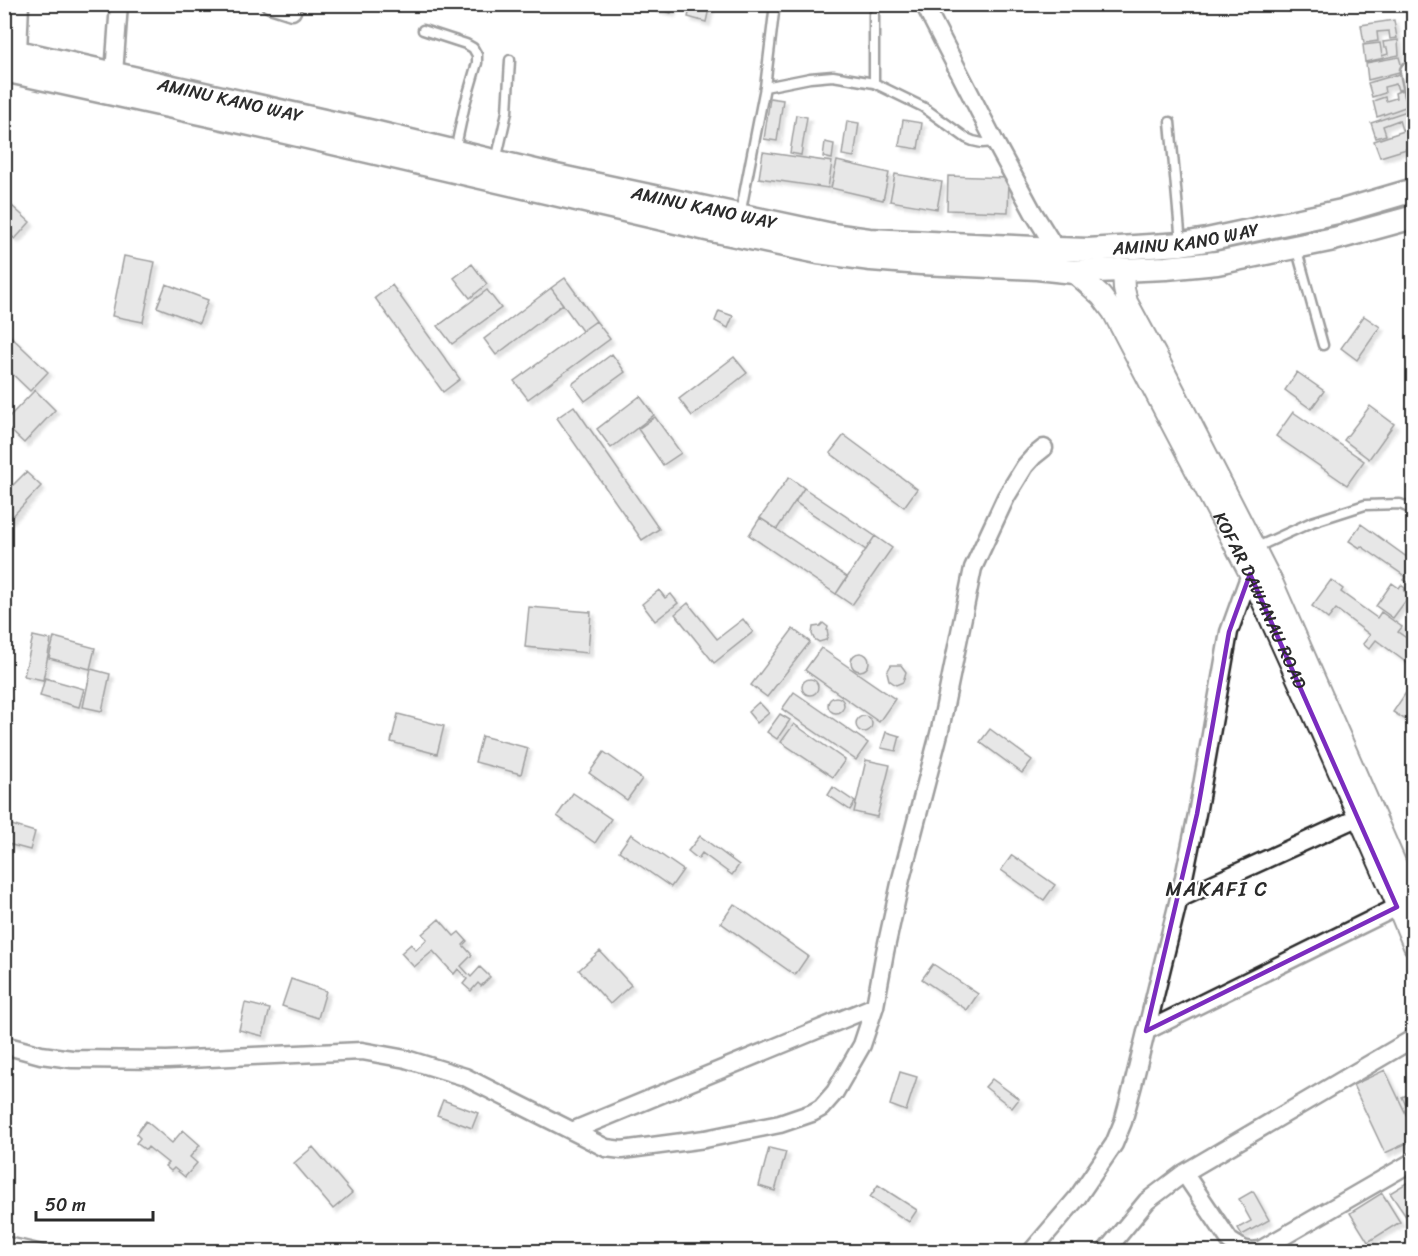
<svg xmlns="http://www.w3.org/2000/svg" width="1418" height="1256" viewBox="0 0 1418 1256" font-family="Sriracha,sans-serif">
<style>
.building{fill:#cbcbcb;stroke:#2b2b2b;stroke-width:1.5;filter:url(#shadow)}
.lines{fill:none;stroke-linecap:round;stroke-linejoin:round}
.service-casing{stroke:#2b2b2b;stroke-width:13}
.minor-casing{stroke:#2b2b2b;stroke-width:21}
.tertiary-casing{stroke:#2b2b2b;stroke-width:24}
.secondary-casing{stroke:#2b2b2b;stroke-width:27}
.service{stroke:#fff;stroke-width:8}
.minor{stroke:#fff;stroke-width:16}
.tertiary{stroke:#fff;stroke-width:20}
.secondary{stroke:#fff;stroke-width:22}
.marked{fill:none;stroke:#7b2cbf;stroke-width:4.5;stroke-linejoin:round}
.labels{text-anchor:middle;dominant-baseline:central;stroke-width:4.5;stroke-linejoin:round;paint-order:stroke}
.street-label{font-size:18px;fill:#2b2b2b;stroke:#fff}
.neighbourhood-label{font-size:20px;letter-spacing:1.5px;fill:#2b2b2b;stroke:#fff}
</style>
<defs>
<filter id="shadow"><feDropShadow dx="4" dy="4" stdDeviation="1.5" flood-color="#0004"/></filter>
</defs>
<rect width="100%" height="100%" fill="#fff"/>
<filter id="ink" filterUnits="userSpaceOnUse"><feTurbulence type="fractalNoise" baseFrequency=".0167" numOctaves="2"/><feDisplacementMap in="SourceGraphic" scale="12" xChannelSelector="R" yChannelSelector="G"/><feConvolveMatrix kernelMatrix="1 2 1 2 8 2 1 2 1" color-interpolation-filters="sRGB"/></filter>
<g filter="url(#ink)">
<!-- building -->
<path class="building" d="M655,4H674L671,13L654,8Z
M691,4H710L706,22L688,17Z
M1394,20L1397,38L1390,39L1389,31L1377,32L1378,41L1364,43L1361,25Z
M1398,40L1399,55L1365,62L1363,45L1380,43L1382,56L1388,54L1387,48H1384L1383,42Z
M1399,57L1403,71L1368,80L1366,63Z
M1403,73L1407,88L1398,90L1396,84L1384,87L1385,93L1372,97L1368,83Z
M1404,89L1408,106L1377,117L1373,101L1385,97L1386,101L1396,98L1395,93Z
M770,98L783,100L777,141L764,139Z
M1410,110L1414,122V126L1402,130L1399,120L1383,126L1386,135L1376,138L1371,123Z
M796,115L807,117L801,155L790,153Z
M903,120L922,123L918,149L899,146Z
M847,121L859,123L854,157L842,155Z
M1407,130L1413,147L1380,157L1374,141Z
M825,142L834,144L832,159L823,157Z
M763,152L832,162L828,188L759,178Z
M837,161L889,173L883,200L831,188Z
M895,174L942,182L937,209L890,201Z
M948,176L1009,178L1008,212L947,210Z
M4,199L30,222L15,239L4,230Z
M124,256L155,262L143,322L112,316Z
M472,264L487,284L470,298L454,278Z
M565,278L596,321L582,331L551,288Z
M166,284L208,300L199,323L157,307Z
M392,285L460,379L443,392L375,298Z
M551,288L563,304L496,355L484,339Z
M487,290L501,308L452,344L438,326Z
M719,311L733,316L728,328L715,321Z
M1364,316L1380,327L1357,360L1341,348Z
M596,321L610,339L528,399L514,381Z
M4,330L48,372L30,391L4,366Z
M612,354L625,372L585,401L572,384Z
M734,357L747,373L692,416L679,399Z
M1297,372L1324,391L1311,409L1285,390Z
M35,390L55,410L24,443L4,424V422Z
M640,396L654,415L611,448L597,429Z
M574,406L659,529L642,540L557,418Z
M1370,406L1394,424L1369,459L1344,440Z
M1293,412L1364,461L1347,485L1276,436Z
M655,417L681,453L663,465L638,429Z
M844,435L917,489L904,507L830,453Z
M26,472L41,486L9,520L4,515V494Z
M789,477L804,488L777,529L760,518Z
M1414,479V492L1407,488Z
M804,488L875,536L866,550L795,502Z
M760,518L847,577L836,594L749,535Z
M1361,524L1411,560L1414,557V586L1404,580L1406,577L1361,546L1360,548L1349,541Z
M875,536L892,548L852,605L836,594Z
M1331,580L1343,589L1341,592L1377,618L1381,612L1402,627L1398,632L1408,639L1412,633L1414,635V663L1411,666L1376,640L1369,649L1363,644L1370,635L1336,609L1328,619L1312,606Z
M1392,583L1399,588L1401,585L1405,588L1404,591L1410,595L1393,618L1376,606Z
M659,590L665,598L671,594L678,603L655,621L642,604Z
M688,603L717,639L743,619L753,632L714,663L675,614Z
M529,607L591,612L588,653L525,647Z
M823,623L828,627L827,630L828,635L826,640L819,642L814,639L812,634L813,627L820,626Z
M793,629L810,642L767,697L751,685Z
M33,636L51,640L43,680L24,676Z
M54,637L95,648L90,669L49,658Z
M821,648L895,699L879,722L805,670Z
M851 662a9 9 0 1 1 18 0a9 9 0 1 1-18 0Z
M891,665H901L906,672L903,682L896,685L889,680L887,672Z
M91,669L110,674L102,711L83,707Z
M45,678L84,689L79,707L40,696Z
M802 687a8 8 0 1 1 16 0a8 8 0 1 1-16 0Z
M1407,691L1414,696V725L1393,712Z
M794,692L868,743L856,760L782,709Z
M828 705a8 8 0 1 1 16 0a8 8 0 1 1-16 0Z
M759,702L769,713L757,723L748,712Z
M398,714L444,726L437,754L391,742Z
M780,714L790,720L777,739L767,732Z
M856 724a8 8 0 1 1 16 0a8 8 0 1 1-16 0Z
M794,724L845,760L833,777L781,742Z
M990,729L1032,760L1022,773L980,742Z
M886,732L900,736L896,751L881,748Z
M482,736L528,748L521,774L475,762Z
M604,752L642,779L627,800L589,773Z
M866,760L890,765L877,817L854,812Z
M833,787L855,802L850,810L828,795Z
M573,793L611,819L595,843L557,816Z
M5,823L35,832L30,850L4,843Z
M631,834L683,870L671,887L619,851Z
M700,836L739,865L732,875L702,853L698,859L688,851Z
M1012,855L1055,885L1044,900L1001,870Z
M734,904L808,956L795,975L721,923Z
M439,919L454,936L459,932L467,941L463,945L472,955L461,966L471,977L480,967L490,977L481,986L478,983L471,991L463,984L467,979L458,969L454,974L433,951L414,967L401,953L411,944L416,950L427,939L422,934Z
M600,951L631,985L610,1004L579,970Z
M933,964L978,994L967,1010L922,979Z
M291,979L326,991L318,1018L282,1006Z
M245,1003L270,1009L263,1036L239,1030Z
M1385,1070L1414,1131V1140L1385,1153L1353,1085Z
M900,1072L917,1077L906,1111L890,1105Z
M992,1079L1019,1099L1012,1108L985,1087Z
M1414,1092V1123L1402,1097Z
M443,1100L478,1113L472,1128L437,1115Z
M146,1121L172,1143L183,1130L200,1145L190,1157L197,1163L185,1177L174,1168L171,1171L165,1166L168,1163L148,1147L146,1150L136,1143L140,1138L136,1134Z
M313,1147L352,1193L333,1209L294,1163Z
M769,1148L786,1152L775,1191L759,1186Z
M1413,1179L1414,1214L1407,1218L1390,1193Z
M878,1185L917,1210L909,1222L870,1197Z
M1253,1191L1269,1220L1242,1235L1238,1228L1251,1221L1239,1199Z
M1382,1193L1400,1222L1368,1242L1350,1213Z"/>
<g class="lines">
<defs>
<path id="service" d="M874,15V83L923,107L966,138L973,141L982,143L995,142
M423,30L466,44L473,48L477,55V63L465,104L455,151
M765,87L810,78L833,76L874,83
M1170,122L1181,243
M496,161L507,112L510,60
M740,215L765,87L775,4
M1296,247L1323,345
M1255,548L1312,522L1365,505L1400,504L1414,510
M4,1241L51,1252"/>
<path id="minor" d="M270,4L292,11
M924,4L995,142L1033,212L1056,249
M18,52L20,4
M1409,71L1414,95
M114,74L119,4
M1179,899L1359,817
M1146,1031L1397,907
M4,1045L41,1055L72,1059L167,1060L362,1051L406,1059L465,1077L606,1148L622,1150L705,1139L780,1124L812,1113L821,1108L835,1092L862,1045L875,1006L885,952L901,879L940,730L973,568L1006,497L1025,466L1034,456L1044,448
M572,1131L875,1006
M1184,1173L1230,1241L1243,1249L1252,1251L1260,1250L1414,1161
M1031,1252L1077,1198L1114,1144L1123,1122L1133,1085L1183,882L1197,814L1229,632L1250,574
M1105,1252L1147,1201L1184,1173L1414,1038"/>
<g id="tertiary">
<path d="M1123,270L1124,289L1127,302L1158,359L1273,584L1414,906"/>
<path id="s1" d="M1074,272L1101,296L1113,312L1250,574L1319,727L1390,888L1414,946"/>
</g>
<g id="secondary">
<path id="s2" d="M4,49L373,132L556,176L832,235L869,240L1056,249L1088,250L1181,244L1207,240L1342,211L1414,190"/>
<path d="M4,70L246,123L711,230L818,252L871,259L921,263L1037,268L1074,272L1166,268L1217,263L1334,239L1414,217"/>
</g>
</defs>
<!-- service casing -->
<use href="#service" class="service-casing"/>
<!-- minor casing -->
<use href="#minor" class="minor-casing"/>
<!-- tertiary casing -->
<use href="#tertiary" class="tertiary-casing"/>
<!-- secondary casing -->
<use href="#secondary" class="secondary-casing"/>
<!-- service -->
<use href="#service" class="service"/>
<!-- minor -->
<use href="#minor" class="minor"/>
<!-- tertiary -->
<use href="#tertiary" class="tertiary"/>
<!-- secondary -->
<use href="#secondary" class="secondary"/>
</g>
</g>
<!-- marked area -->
<path d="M0 0H1418V1256H0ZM1250,574L1397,907L1146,1031L1197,814L1229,632Z" fill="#fff" fill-opacity=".55" fill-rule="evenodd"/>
<path class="marked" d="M1250,574L1397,907L1146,1031L1197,814L1229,632Z"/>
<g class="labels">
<!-- street labels -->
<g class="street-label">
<text stroke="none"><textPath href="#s2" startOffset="232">AMINU KANO WAY</textPath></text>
<text stroke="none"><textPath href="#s2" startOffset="718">AMINU KANO WAY</textPath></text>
<text stroke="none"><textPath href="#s2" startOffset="1204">AMINU KANO WAY</textPath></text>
<text stroke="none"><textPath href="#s1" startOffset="380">KOFAR DAWANAU ROAD</textPath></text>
</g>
<!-- neighbourhood labels -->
<g class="neighbourhood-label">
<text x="1217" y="889">MAKAFI C</text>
</g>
</g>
<!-- margin -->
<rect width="1418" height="1256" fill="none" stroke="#fff" stroke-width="24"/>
<rect x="12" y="12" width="1394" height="1232" fill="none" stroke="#2b2b2b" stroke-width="2" filter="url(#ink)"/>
<!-- scale -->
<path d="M36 1211v9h117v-9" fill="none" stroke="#2b2b2b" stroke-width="3"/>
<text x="45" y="1211" font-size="18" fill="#2b2b2b" stroke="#ffffff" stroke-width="4.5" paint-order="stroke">50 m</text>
</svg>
